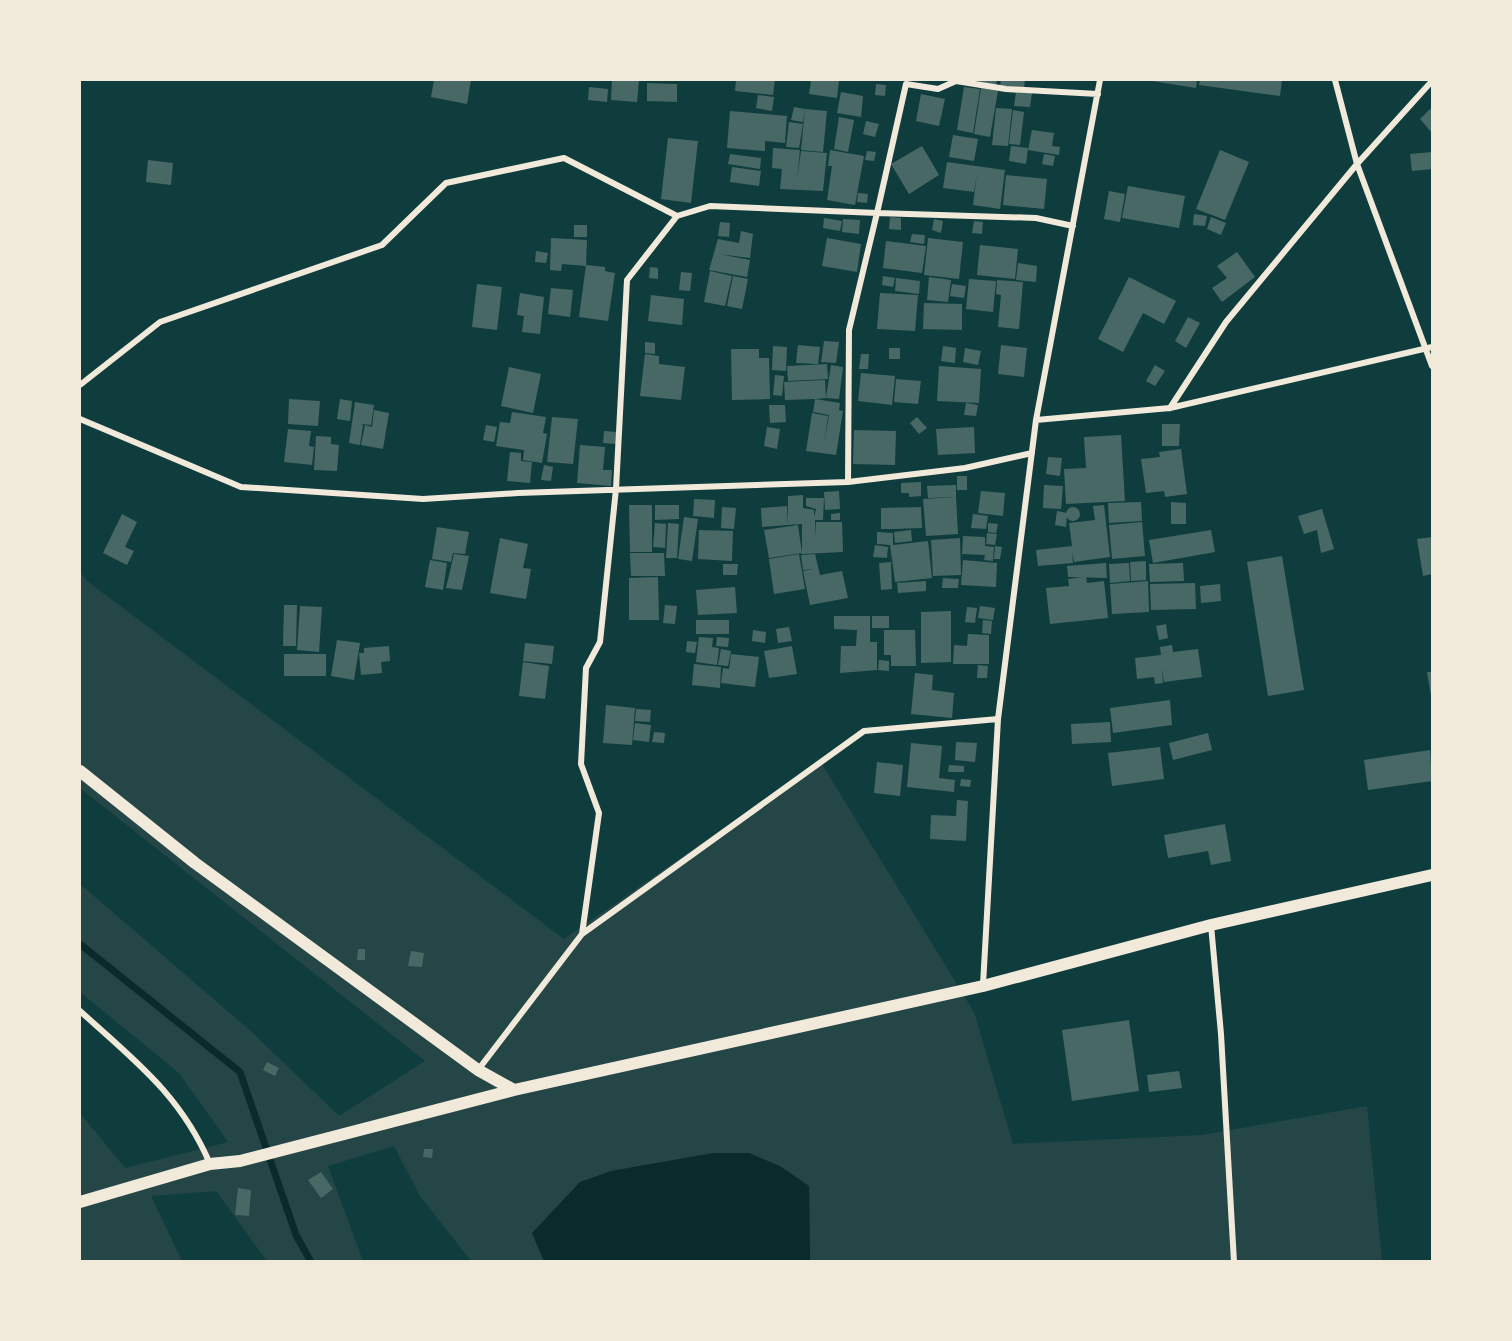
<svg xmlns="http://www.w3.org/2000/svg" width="1512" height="1341" viewBox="0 0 1512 1341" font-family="'Source Sans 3',sans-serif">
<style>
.green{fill:#244646}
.water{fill:#0a2a2b}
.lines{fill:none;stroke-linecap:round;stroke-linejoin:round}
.stream{stroke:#0a2a2b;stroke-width:7}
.building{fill:#486865}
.minor{stroke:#f1e9da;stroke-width:6}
.secondary{stroke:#f1e9da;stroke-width:12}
</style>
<rect width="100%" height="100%" fill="#0f3d3e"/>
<!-- green -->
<path class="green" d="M80,572L87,581L564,939L820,761L974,1012L1013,1144L1202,1135L1367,1106L1382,1261H810L809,1186L532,1232L544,1261H471L420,1196L394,1146L328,1166L363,1261H267L216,1191L151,1196L182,1261H80V1113L125,1168L228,1142L179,1073L80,992V884L253,1033L339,1116L425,1061L80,788Z"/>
<!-- water -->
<path class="water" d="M713,1153H749L780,1166L809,1186L810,1261H544L532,1233L580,1182L611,1171Z"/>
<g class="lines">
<!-- stream -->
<path class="stream" d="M80,944L240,1072L296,1235L311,1262"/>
</g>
<!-- building -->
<path class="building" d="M434,80H471L467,104L431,97Z
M612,80H639L637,102L611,100Z
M736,80H775L773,95L735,91Z
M811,80H839L837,98L809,94Z
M970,80H997L996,85Z
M1001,80H1025L1024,88L1000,86Z
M1146,80H1197L1196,88Z
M1200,80H1282L1280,96L1199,85Z
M647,83L677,84V102L647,101Z
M876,84L886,85L885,96L875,95Z
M589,87L608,89L607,102L588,100Z
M964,87L980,89L973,133L957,130Z
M981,88L998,91L990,137L974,134Z
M841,92L863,96L861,117L837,113Z
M1016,92L1032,93L1030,107L1014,106Z
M921,94L945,99L939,126L916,121Z
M758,95L774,97L772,111L756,108Z
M794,107L805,109L803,122L791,120Z
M1432,107V133L1420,119Z
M996,108L1012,109L1008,146L992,145Z
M805,109L827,111L823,152L801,150Z
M1013,110L1024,112L1020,145L1009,144Z
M730,111L787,116L785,143L765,141V151L727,148Z
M839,117L854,120L848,152L834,149Z
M866,121L879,124L875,137L863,134Z
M789,122L803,124L799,148L786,147Z
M1032,130L1054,133L1052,146L1060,147L1059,155L1028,150Z
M953,135L978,139L974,161L949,157Z
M668,138L698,141L691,203L661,199Z
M922,146L939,175L909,194L891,164Z
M1011,146L1028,148L1026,164L1009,161Z
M773,148L800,150L797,179L801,151L827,153L823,191L780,189L782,169L772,168Z
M830,150L864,156L855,205L827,200L832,166H828Z
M1220,150L1249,162L1225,220L1196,209Z
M867,151L876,152L874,161L865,160Z
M1432,152V169L1412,171L1410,154Z
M730,154L761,158L760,169L728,164Z
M1044,154L1055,156L1053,166L1042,164Z
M148,160L173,163L171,185L146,182Z
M947,162L1005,170L1000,209L973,205L977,173L974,192L943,188Z
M732,167L761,171L759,186L730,182Z
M1006,175L1047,179L1044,209L1003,205Z
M1128,186L1185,196L1179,228L1122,218Z
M1109,191L1125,194L1120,222L1104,219Z
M858,193L868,194L867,203L857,202Z
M1194,214L1207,216L1205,226L1193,225Z
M890,217L901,218V230L889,229Z
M1211,217L1226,223L1221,235L1207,229Z
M824,218L842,221L840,231L823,228Z
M843,219L860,220L859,234L842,232Z
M934,219L943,221L941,233L932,230Z
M974,221L983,222L982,234L972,233Z
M720,222L730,223L729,237L718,236Z
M574,225H587V237H574Z
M741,231L753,234L750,258L719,254L750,260L747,277L709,270L718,239L739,243Z
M912,234L925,235L924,244L910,242Z
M551,238L587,240L586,266L562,264L561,271L550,270Z
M827,238L861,244L857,272L822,266Z
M928,238L963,242L959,279L924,275Z
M886,241L926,246L922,273L883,268Z
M980,245L1018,249L1015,279L977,275Z
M536,251L548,253L546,263L535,262Z
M1237,252L1255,277L1222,302L1212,288L1227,278L1217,266Z
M1018,263L1037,266L1036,282L1016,280Z
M586,265L605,267V271L615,273L608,321L579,317Z
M650,267L658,268V279L649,278Z
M710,271L732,276L725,306L704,302Z
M681,272L692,273L690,291L679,290Z
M733,276L748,279L742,309L727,306Z
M883,276L895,278L893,287L882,285Z
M929,277L951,280L948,302L927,300Z
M1129,277L1176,301L1164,324L1143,313L1123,352L1098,339Z
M896,278L920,281L919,294L895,291Z
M969,279L996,281L993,312L966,309Z
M997,280L1023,282L1019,329L998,327L1001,295L996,294Z
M477,284L502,287L497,330L472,327Z
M952,284L966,286L964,298L950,296Z
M551,288L573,290L570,317L548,314Z
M520,293L544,297L540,334L522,332L524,316L517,315Z
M880,293L918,295L915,331L877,329Z
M651,295L684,299L682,325L648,321Z
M924,303L962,304V330L923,329Z
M1188,317L1200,323L1186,348L1175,341Z
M824,341L839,342L836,363L821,362Z
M645,342L655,343V354L645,353Z
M798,345L820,347L818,364L796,363Z
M1001,345L1027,348L1024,377L998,374Z
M773,346L787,347L786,371L772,370Z
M943,346L956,348L955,363L941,361Z
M889,348H900V359H889Z
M965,348L981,351L978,365L963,362Z
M731,349H759V358H769L770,399L732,400Z
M645,354L659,356V364L685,367L681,400L640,396Z
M861,354H869L868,369H859Z
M827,364L828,379L788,381L787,366Z
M831,365L843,367L839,399L826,398Z
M1155,365L1165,371L1155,386L1146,381Z
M939,366L981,369L979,403L937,401Z
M509,367L541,374L533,413L501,406Z
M861,373L895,376L892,405L858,401Z
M775,375L784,376L782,396L773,395Z
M896,379L921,381L918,404L894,402Z
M825,380L826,398L815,399L840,403L839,410L843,411L836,455L806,451L812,413L828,416L824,444L829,415L813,412L815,399L785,400L784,382Z
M289,399L320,401L318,426L288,424Z
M340,399L352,401L350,421L337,419Z
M355,402L374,405L371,425L361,424L363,425L360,445L349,443Z
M966,403L978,405L976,416L964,415Z
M769,405H785L786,422L770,423Z
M374,410L389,413L383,449L361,445L365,425L372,427Z
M512,412L546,417L543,433L547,434L542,463L523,460L524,450L496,446L500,422L510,423Z
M552,417L578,419L573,464L547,462Z
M917,417L927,428L919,434L910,423Z
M1162,424H1180L1179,446H1162Z
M486,425L497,427L494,442L483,440Z
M767,427L780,429L777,449L764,446Z
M974,427L975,453L938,455L936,429Z
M288,429L311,431L309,446L314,447L312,465L284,462Z
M854,430L896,431L895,465L853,464Z
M604,431L617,432L616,444L603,443Z
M1121,435L1125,501L1066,504L1064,469L1086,468L1084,437Z
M316,436L331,437V444L339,445L337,471L314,470Z
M580,445L605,447L603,470H612L611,486L577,483Z
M1181,449L1187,494L1165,497L1164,491L1146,493L1141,459L1160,457L1159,452Z
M510,452L521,453V461L532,462L530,483L507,481Z
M1048,457L1062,458L1060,476L1046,474Z
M544,465L553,467L551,481L541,480Z
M957,476H967V490H957Z
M921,482V496L909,497V493H901V483Z
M956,485V497L928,498L927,486Z
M1044,485L1063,486L1061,509L1043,508Z
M839,491L840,509L825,510L824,492Z
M981,491L1005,493L1003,516L978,513Z
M803,495V508L814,510V517L816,509L806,506V498H824L823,520H815L816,537V522H842L843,552L802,554V524L788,525V496Z
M956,497L958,534L926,536L923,499Z
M694,499L715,500L714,518L693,516Z
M1141,502L1142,521L1109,523L1108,503Z
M1171,502L1186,503V524H1171Z
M629,505H652V552H630Z
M655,505H679V519L655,520Z
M1104,505L1110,557L1074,562L1072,552L1073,563L1038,566L1036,550L1072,546L1069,523L1095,520L1093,506Z
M787,506L788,525L762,527L761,508Z
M722,507L736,508L734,529L721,528Z
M921,507L922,528L894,529V526V529H881V508Z
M1066 514a7 7 0 1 1 14 0a7 7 0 1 1-14 0Z
M1322,509L1334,549L1321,553L1317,530L1304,534L1298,516Z
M1057,511L1067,513L1066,527L1055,525Z
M840,513V520H831V514Z
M122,514L137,522L125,547L134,551L127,565L103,553Z
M973,514L988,516L986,529L971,528Z
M684,517L698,519L692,561L678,559Z
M1142,522L1145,556L1112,559L1109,525Z
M655,523L666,524L665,548L653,547Z
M668,523L679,524L677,558H666Z
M988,523L998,524L996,533L988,532Z
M798,525L802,553L769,558L764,530Z
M437,527L469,532L465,554L453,553L451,562L432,559Z
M699,530L733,531L732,561L698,559Z
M911,530L912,541L895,543L894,532Z
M1211,530L1215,552L1153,563L1149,540Z
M877,532L893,533V545L928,541L932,578L895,582L890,545L877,544Z
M987,533L997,534L995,545L986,544Z
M963,536L985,537V546L994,547L993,561L984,560L985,555L962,554Z
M1432,537V574L1423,576L1417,539Z
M500,538L528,544L523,568L531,569L526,599L490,593Z
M960,538L961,575L933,576L931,540Z
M875,545L888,547L887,558L873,557Z
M995,546L1002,547L1000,559H994Z
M630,553H664L665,576H631Z
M454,554L469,556L462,590L446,588Z
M799,554L805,589L774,594L769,559Z
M815,554L820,575L842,571L848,598L810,605L803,571L813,569L803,570L801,555Z
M1282,556L1304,690L1268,696L1247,562Z
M430,560L447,563L443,590L425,587Z
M963,560L997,563L996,587L961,585Z
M1146,561V580L1131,581L1130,562Z
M891,562L892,589L881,590L879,563Z
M1106,563L1107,578L1068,577L1067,566Z
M1129,563L1130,581L1110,583L1109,564Z
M1183,563L1184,581L1150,582L1149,564Z
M723,564H738L737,575H723Z
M658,577L659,620H629V578Z
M1086,577L1087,583L1104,581L1108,618L1050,624L1046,588L1069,586L1068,579Z
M943,578L959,579L958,588H942Z
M926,581V591L898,593L897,583Z
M1148,581L1149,612L1112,614L1110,584Z
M1195,583L1196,609L1151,610L1150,584Z
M1220,584L1221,601L1201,603L1200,586Z
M735,587L737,613L698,615L696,590Z
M284,605H297L296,646H283Z
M665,605L677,606L675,624L663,623Z
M300,606L322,607L319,652L297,650Z
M980,606L995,608L993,620L978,618Z
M967,607L977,608L975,623L965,622Z
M951,611V662L921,663V612Z
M834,616H870V642H877V670L840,673L841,646H856L857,630L834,629Z
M872,616H889V628H872Z
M696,620H729V634H696Z
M983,620L992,621L991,634L982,633Z
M1166,624L1168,638L1159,640L1156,626Z
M789,627L792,641L778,643L776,629Z
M753,630L766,632L765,643L752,641Z
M884,630H915L916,666H891V655H884Z
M968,634L989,635V664H953L954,645L967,646Z
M699,637L713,638L712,647L719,648L717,665L696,662Z
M717,637L729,638L728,647L716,646Z
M337,640L360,643L354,680L331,676Z
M687,641L697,642L695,653L686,652Z
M525,643L554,646L552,664L523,661Z
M1172,645L1173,652L1198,649L1202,677L1164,682L1162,668L1163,683L1155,684L1154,677L1137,679L1135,658L1161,655L1160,647Z
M389,646L390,661L381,662L382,673L361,675L359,653H364V648Z
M792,646L797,674L769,678L764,651Z
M721,649L731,651L728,666L718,665Z
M284,654H326V676H284Z
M731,654L759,657L755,687L721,683L723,668L729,669Z
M879,660L889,661V671L878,670Z
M523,662L549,666L545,699L519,696Z
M694,664L721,667L720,688L692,685Z
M978,665L988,666L987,678H977Z
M1427,672H1432V696H1431Z
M915,673L933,675L932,690L954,693L952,718L911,714Z
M1170,700L1172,725L1113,733L1110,708Z
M606,705L635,708L632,745L603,743Z
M636,709L651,710L650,722L635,721Z
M1110,722L1111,742L1072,744L1071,724Z
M635,723L651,725L649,742L633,740Z
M654,732L665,733L664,743L652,742Z
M1208,733L1212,750L1173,760L1169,743Z
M956,742L977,743L975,762L955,760Z
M911,743L942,746L939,778L955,780L954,792L907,787Z
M1160,747L1164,779L1112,786L1108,753Z
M1430,750L1432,781L1368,790L1364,760Z
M877,762L903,765L900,796L874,793Z
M949,765L964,766V772H948Z
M961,779L971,780L970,787L960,786Z
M957,800L968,801L966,841L930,839L931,815L956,816Z
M1225,824L1231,861L1211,865L1208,851L1168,858L1164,835Z
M358,949H365V960H357Z
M411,951L424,953L422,967L408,966Z
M1129,1020L1139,1091L1072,1101L1062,1030Z
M267,1062L279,1068L275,1076L263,1070Z
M1179,1071L1182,1088L1149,1092L1147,1075Z
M424,1149H433L432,1158L423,1157Z
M321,1172L333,1189L321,1198L308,1180Z
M238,1188L251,1190L249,1216L235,1215Z"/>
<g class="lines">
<!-- minor -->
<path class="minor" d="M1335,80L1357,164L1432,366
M80,385L160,322L382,245L446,183L564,158L677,216L710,206L877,213L906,84L938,89L956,81L1006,89L1098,94
M1170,408L1226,322L1357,164L1432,81
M80,419L241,487L423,499L518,493L848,482L965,468L1032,453
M1036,420L1170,408L1432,347
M848,482L849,330L877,213L1036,218L1073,226
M1211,925L1221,1034L1234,1262
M582,934L599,813L581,764L586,668L600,642L616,489L627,280L677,216
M983,985L998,719L1036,420L1100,80
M80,1011C133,1059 181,1095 210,1164
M478,1070L582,934L864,731L998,719"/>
<!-- secondary -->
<path class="secondary" d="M80,771L195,863L478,1070L514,1090
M80,1202L210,1164L240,1161L514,1090L983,986L1211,925L1432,875"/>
</g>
<!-- border -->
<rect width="1512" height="1341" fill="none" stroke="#f1e9da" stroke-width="162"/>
</svg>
